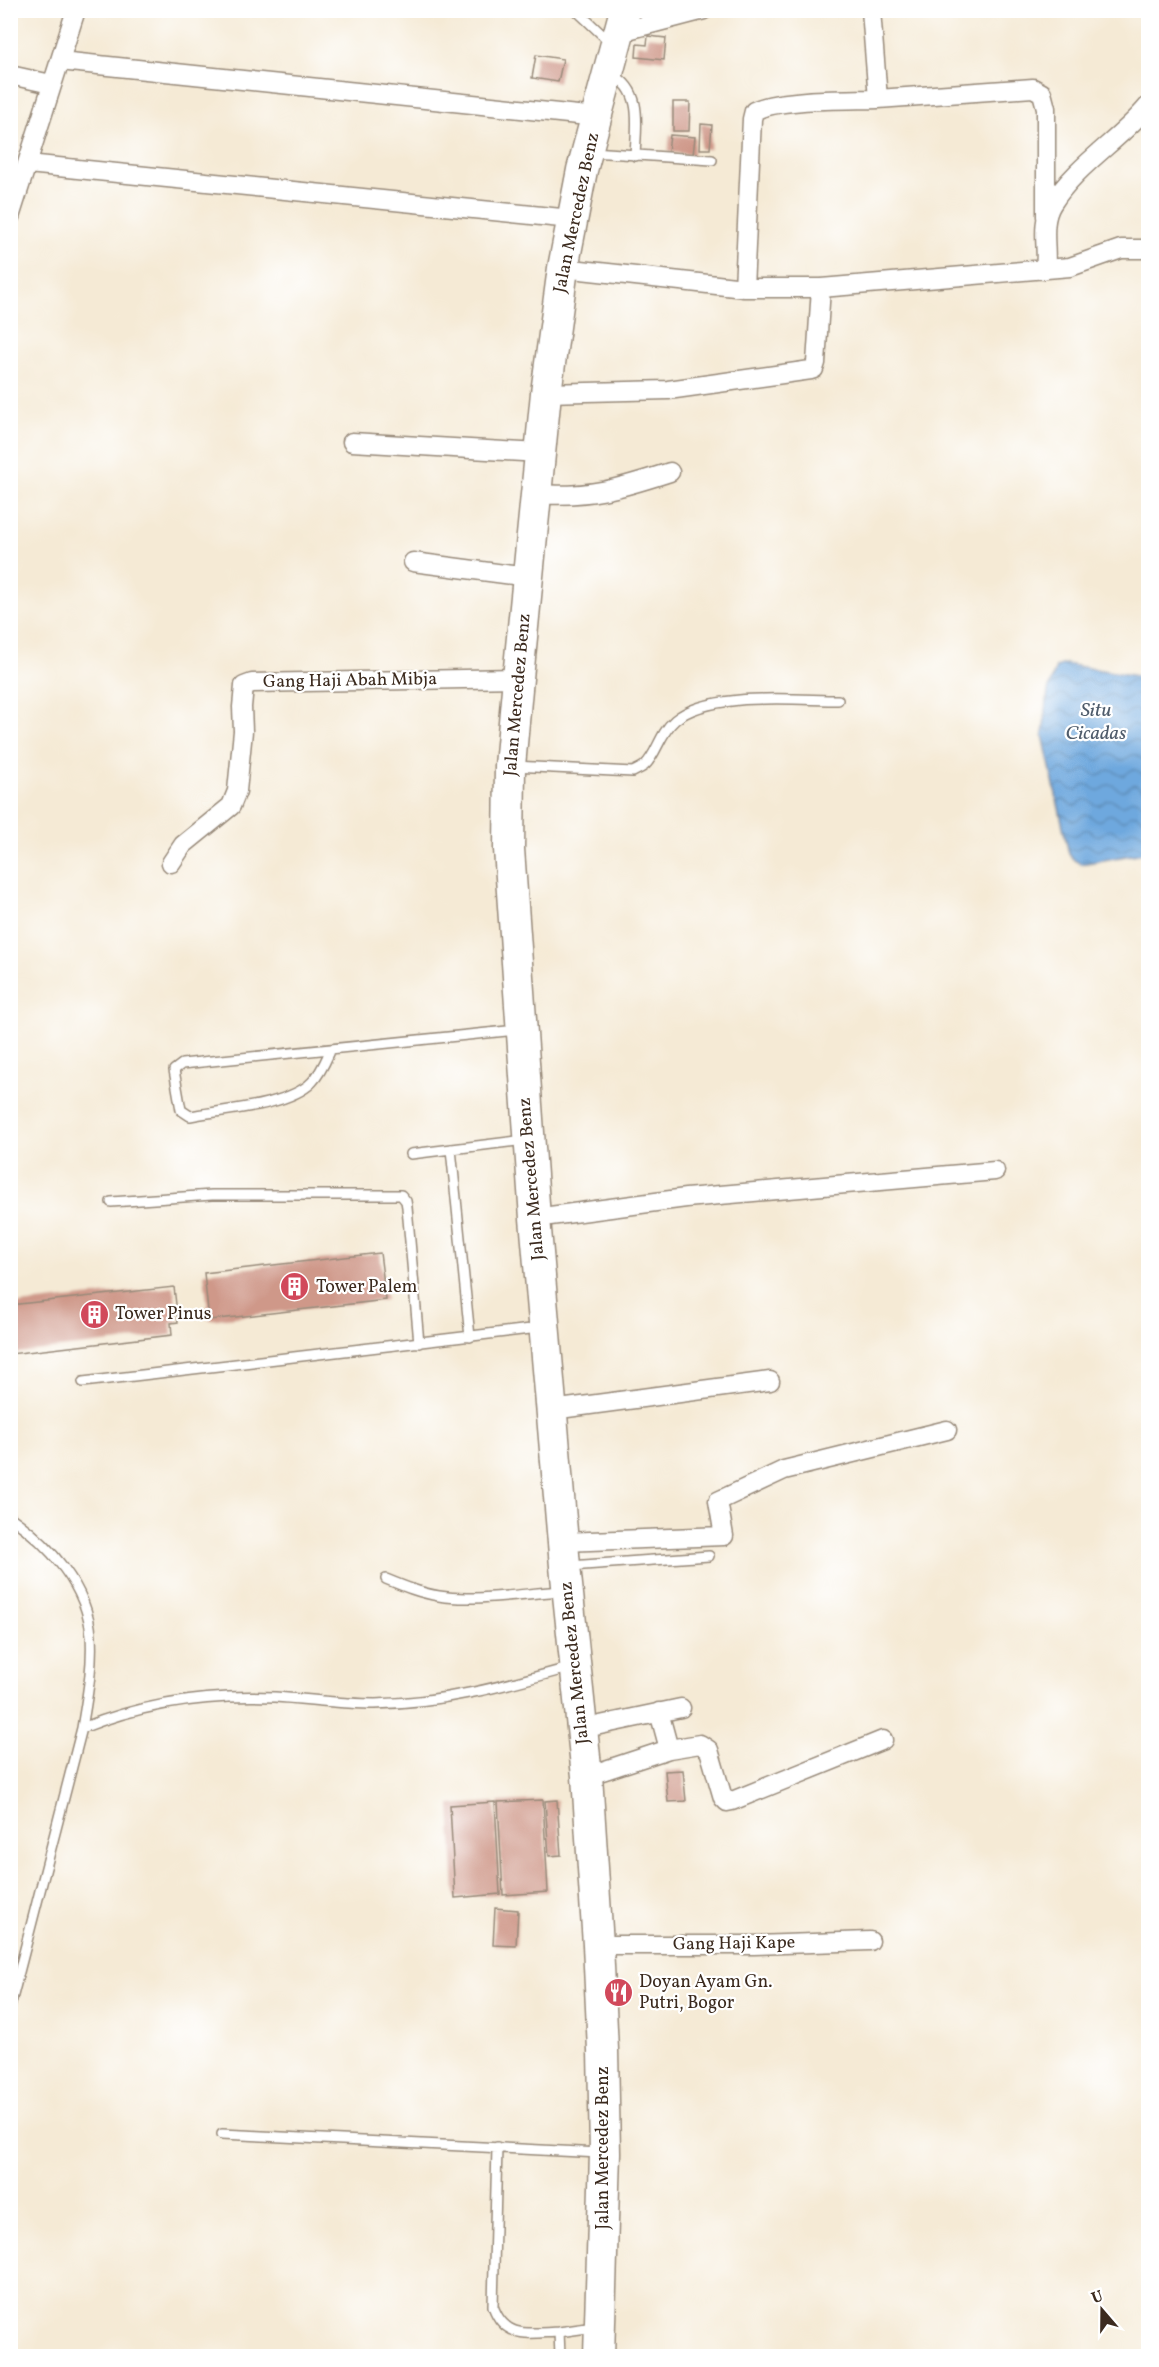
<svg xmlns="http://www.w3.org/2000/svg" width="1159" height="2367" viewBox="0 0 1159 2367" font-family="Vollkorn,serif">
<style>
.water{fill:url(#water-waves);stroke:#54697e;stroke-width:1.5}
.building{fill:#cf9889}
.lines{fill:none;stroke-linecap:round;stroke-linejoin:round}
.lane-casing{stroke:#988a7a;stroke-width:12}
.street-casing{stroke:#988a7a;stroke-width:21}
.primary-casing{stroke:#988a7a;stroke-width:33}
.lane{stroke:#fff;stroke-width:9}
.street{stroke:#fff;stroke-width:18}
.primary{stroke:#fff;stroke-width:30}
.labels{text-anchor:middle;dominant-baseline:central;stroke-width:4.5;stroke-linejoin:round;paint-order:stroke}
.street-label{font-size:18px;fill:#3b2a1e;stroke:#fff}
.poi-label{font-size:18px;fill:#3b2a1e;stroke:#fff;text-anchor:start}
.water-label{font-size:20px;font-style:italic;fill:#4f5c6b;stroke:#fff}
</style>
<defs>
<pattern id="water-waves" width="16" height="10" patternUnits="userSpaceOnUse" patternTransform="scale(1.5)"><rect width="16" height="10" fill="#6ea8de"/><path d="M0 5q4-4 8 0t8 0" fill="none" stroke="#5c89b3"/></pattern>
</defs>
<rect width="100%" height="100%" fill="#fff"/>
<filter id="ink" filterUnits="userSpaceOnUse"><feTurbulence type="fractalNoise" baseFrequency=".0167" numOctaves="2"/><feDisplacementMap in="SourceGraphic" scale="12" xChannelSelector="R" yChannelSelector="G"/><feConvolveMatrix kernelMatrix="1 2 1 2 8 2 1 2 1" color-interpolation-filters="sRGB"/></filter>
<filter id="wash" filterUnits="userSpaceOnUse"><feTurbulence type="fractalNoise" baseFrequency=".008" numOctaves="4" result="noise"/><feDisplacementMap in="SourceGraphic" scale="24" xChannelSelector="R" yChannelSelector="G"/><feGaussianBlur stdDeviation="1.35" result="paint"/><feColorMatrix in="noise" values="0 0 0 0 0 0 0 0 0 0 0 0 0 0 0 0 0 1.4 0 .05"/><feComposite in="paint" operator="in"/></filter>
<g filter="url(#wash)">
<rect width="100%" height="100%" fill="#f5ead5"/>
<!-- water -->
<path class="water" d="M1065,664L1148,678V852L1081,864L1074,860L1069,854L1043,735L1048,691L1056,667Z"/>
<g id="blocks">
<!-- building -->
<path class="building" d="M648,36L666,38L664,60L636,57L637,44L647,45Z
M536,55L563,59L558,82L532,78Z
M673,102H690L689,131H673Z
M701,124L712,125L710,149H700Z
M670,135L695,137L693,155L668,152Z
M380,1253L386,1300L209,1320L204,1273Z
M174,1287L178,1322L171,1323L172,1335L10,1354V1305Z
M683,1770L686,1801L668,1802L665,1771Z
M543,1800L548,1892L503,1895L498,1802Z
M557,1800L561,1855L549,1856L545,1801Z
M495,1802L500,1894L455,1898L450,1805Z
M495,1908L518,1910L516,1946L493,1945Z"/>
</g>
</g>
<g filter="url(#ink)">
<use href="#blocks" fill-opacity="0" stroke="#988a7a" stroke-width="1.5"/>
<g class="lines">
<defs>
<path id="lane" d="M576,10L612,44
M613,75C644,91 636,127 635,156
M592,152L712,160
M514,766L633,772C636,770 642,768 645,765C657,754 659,734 675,720C709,691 796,700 838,700
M331,1049C326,1060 321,1073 312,1082C289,1106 223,1110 190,1116L181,1110L174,1070L182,1064L517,1030
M451,1149L470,1337
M411,1154L525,1140
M111,1202L212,1195H401L406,1201L407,1207L419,1343
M83,1382L539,1328
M10,1517C49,1544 88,1587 91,1636C93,1667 87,1698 82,1728
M570,1566L709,1556
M386,1579C403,1586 420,1593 439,1596C473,1602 528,1593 563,1591
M10,2007L82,1728C142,1704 209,1694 275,1697C308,1699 341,1704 375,1704C444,1703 507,1685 572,1667
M222,2134L600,2153
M497,2147L493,2306C505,2340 529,2333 559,2332
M560,2356L559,2332L594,2327"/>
<path id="street" d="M871,10L878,99L1033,88L1042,93L1046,108V217
M620,32L704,10
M60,61L597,117
M10,75L51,84
M28,164L571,219
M10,217L76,10
M563,268L744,288H821L1070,267L1121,249H1148
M1043,270C1051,259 1038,226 1052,204C1077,164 1119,141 1148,106
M744,288L752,119L754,111C778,98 848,100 878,99
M546,393L668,390L811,370L814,369L816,363L821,288
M352,442L540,453
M536,494C589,498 621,488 670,472
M413,562L528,577
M171,863L183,845L231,806L237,791L243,731L242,707L244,686L252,683L518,678
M535,1218L686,1198L995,1171
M552,1410L770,1381
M563,1542L724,1536L718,1501L784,1470L947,1430
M659,1712L669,1749
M581,1729L681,1708
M587,1776L669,1749L700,1744L709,1750L723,1798L727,1802L732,1801L883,1740
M598,1945H753L870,1941"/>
<path id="primary" d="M599,2356L605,2153L603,2050L598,1945L587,1776L565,1566L535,1218L509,849L510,766L518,678L546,393L563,268L582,170L625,10"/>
</defs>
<!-- lane casing -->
<use href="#lane" class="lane-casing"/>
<!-- street casing -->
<use href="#street" class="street-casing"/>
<!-- primary casing -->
<use href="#primary" class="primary-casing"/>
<!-- lane -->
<use href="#lane" class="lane"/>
<!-- street -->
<use href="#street" class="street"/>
<!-- primary -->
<use href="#primary" class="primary"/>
</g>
</g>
<!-- icons -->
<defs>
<symbol id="building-disc" viewBox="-11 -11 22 22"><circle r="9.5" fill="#d1495b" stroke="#fff"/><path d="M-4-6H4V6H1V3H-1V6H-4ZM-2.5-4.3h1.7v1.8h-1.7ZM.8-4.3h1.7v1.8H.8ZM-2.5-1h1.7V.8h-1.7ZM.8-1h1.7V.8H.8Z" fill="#fff"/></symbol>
<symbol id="restaurant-disc" viewBox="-11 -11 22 22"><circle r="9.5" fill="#d1495b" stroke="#fff"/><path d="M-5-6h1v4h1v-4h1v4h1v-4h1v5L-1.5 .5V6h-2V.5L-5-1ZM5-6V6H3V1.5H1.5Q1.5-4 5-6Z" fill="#fff"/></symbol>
</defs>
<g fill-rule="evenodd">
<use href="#building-disc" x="278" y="1270" width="33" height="33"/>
<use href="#building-disc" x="78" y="1298" width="33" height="33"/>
<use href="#restaurant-disc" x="602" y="1976" width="33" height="33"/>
</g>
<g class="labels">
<!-- street labels -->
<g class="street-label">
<text transform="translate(577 213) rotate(-78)">Jalan Mercedez Benz</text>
<text transform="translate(350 681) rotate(-1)">Gang Haji Abah Mibja</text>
<text transform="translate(518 695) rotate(-85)">Jalan Mercedez Benz</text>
<text transform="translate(532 1179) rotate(-95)">Jalan Mercedez Benz</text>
<text transform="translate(575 1663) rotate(-96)">Jalan Mercedez Benz</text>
<text transform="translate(734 1944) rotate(-1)">Gang Haji Kape</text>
<text transform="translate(603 2148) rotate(-90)">Jalan Mercedez Benz</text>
</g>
<!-- poi labels -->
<g class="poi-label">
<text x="316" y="1287">Tower Palem</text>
<text x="115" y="1314">Tower Pinus</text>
<text x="639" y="1982">Doyan Ayam Gn.<tspan x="639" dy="21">Putri, Bogor</tspan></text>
</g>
<!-- water labels -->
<g class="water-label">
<text x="1096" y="711">Situ<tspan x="1096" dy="23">Cicadas</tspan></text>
</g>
</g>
<!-- margin -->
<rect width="1159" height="2367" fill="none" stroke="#fff" stroke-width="36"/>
<!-- north arrow -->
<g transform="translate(1102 2310) rotate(340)" stroke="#ffffff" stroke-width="4.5" paint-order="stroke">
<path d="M0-4.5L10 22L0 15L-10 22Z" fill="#3b2a1e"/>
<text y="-9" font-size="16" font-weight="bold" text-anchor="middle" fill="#3b2a1e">U</text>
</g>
</svg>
